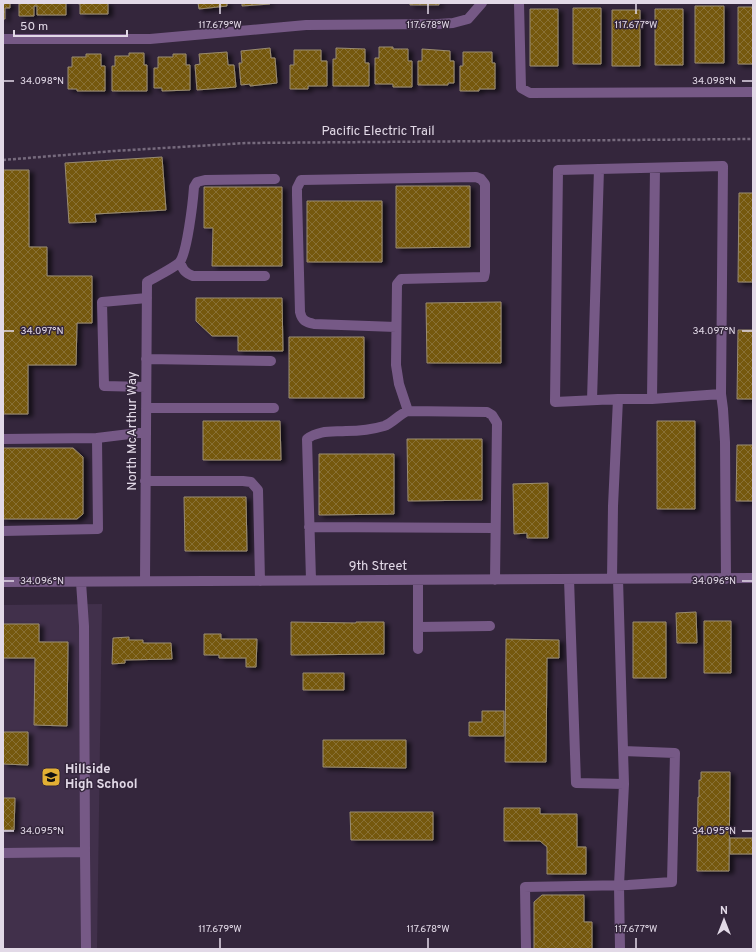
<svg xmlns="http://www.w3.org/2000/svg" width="756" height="952" viewBox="0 0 756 952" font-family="Overpass,sans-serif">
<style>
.built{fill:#41304b}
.building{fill:url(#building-cross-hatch);stroke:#9a8c70;filter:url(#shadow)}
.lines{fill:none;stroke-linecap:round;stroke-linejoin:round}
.path{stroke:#766a7d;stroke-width:2.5;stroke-dasharray:3 2;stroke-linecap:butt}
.minor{stroke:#765986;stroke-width:10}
.ticks{fill:none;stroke:#e2d9e7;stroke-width:1.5}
.labels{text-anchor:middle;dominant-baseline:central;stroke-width:3;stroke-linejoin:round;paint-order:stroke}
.street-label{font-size:13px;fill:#e2d9e7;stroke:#34263c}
.poi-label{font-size:13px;font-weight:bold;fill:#e2d9e7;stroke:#34263c;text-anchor:start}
.ticks-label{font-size:10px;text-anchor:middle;fill:#e2d9e7;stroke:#34263c;stroke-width:3;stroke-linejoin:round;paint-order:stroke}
</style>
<defs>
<pattern id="building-cross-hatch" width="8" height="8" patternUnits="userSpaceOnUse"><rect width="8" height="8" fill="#745811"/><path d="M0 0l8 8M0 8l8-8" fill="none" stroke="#886f34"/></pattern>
<filter id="shadow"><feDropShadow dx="4.5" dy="2.5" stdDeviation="2" flood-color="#0009"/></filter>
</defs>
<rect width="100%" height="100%" fill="#34263c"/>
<!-- built -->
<path class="built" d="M102,604L97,949H3V605Z"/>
<!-- building -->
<path class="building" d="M3,3H10V8H5V19H3Z
M19,3H66V15H37V6H34V16H19Z
M75,3H108V14H80V4Z
M198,3H227V6L199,9Z
M242,3H269L270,4L242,6Z
M410,3H439V5H410Z
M695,6H724V63H695Z
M738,7H753V64H738Z
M573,8H601V64H573Z
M530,9H558V66H530Z
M655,9H683V65H655Z
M612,10H640V66H612Z
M379,47H393V49H408V61H412V87H393V84H375V58H379Z
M270,48L271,58H275L277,83L250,86V84L241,85L239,63H242L241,51Z
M336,48L365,49V63H369V86H333V59H336Z
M422,49L450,51V61H454V83H448V85H418V61H422Z
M294,50H321V61H327V86H308V89H290V65H294Z
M227,52L228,65H234L236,87L197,90L195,65L200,64L199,54Z
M463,52H492V63H495V89H479V91H460V66H463Z
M129,53H144V65H147V91H112V66H115V56H129Z
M86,54H101V66H105V91H77V89H68V67H72V57H86Z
M173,54H186V65H190V90L162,91V88H154V68H158V57H173Z
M162,157L166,210L95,214L96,222L69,223L65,163Z
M3,170H29V247H47V276H92V323H77L76,365H28V414H3Z
M396,186H470V247L396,248Z
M204,187H282V266H212L213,228H204Z
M739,193H753V282H738Z
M307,201H382V262H307Z
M196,298H282L283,351H238V336H212L196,321Z
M501,302V363H427L426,303Z
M738,330H753V399H737Z
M289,337H364V398H289Z
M203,421H280L281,460H203Z
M657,421H695V509H657Z
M407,439H482V500L408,501Z
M737,445H753V501H736Z
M3,448H73L83,457V514L77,519H3Z
M319,454H394V514L319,515Z
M548,483V538H527V533L514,534L513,484Z
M184,497H246L247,551H185Z
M696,612L697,643H677L676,613Z
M704,621H731V673H704Z
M291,622L356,623V622H384V654L291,655Z
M633,622H666V678H633Z
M3,624H39V642H68L67,726L34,725L35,658H3Z
M204,634H221V639H257L256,667H246V658H219V655H204Z
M129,637V640H143V643H171L172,659L125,660V663L112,664L113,638Z
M506,639L559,640V658H547L546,762H505Z
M303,673H344V690H303Z
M482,711H504V736H469V722H482Z
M3,732H28V765L3,764Z
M323,740H406V768L323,767Z
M701,772H730L729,871H697L698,797H699V780H701Z
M3,798H15L14,830H3Z
M504,808H540V814H577V847H586V874H547V847L540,841H504Z
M350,812H433V840H351Z
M730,838H753V854H730Z
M542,895H584V922H592V949H534V902Z"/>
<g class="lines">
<!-- path -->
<path class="path" d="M3,160L114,151L246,143L753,139"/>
<!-- minor -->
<path class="minor" d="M519,3L521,88L530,93L753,92
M3,39H150L306,25L438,24L453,23L468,19L482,3
M599,169L558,170L555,402L618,399
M180,262C183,270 185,273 193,276H265
M396,327L314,324C306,322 302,321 300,312L297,195V188L301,180L476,177L481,179L485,184V272L484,277L401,279L397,284L396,365L399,384L408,411
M146,359L271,361
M146,387L104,386L102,302L147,298
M652,399L655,168
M592,400L599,169L723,166L721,394L723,409L725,442L726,579
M146,408H274
M97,438L146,432
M3,439L97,438L98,529L3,531
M145,481H243L251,482L258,490L260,581
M309,527L495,528
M569,579L576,783L624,784L618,579
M612,579L613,506L618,399H652L721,394
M311,580L307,439C319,430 332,432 346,431C357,431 374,429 384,426C393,423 399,414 408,411L487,412L492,415L497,423L495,580
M418,580V627L490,626
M145,581L147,282C157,276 170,270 179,263C187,255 193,201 194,187L197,182L205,180L275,179
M3,582L753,578
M418,649V627
M85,852L86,949
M3,853L85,852L84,626L81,582
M526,949L525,887L628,885L672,882L675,753L623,751
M620,949L619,885L624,784"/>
</g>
<!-- ticks -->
<path class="ticks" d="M220,4V14M428,4V14M636,4V14M4,81H14M742,81H752M4,331H14M742,331H752M4,581H14M742,581H752M4,831H14M742,831H752M220,938V948M428,938V948M636,938V948"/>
<!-- icons -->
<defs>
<symbol id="school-square" viewBox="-11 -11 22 22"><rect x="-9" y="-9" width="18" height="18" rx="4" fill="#e2af34" stroke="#34263c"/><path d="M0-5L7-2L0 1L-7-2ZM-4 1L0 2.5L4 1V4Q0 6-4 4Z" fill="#111"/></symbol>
</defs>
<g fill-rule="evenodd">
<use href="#school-square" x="40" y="766" width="22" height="22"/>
</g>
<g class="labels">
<!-- street labels -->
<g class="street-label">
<text x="378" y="132">Pacific Electric Trail</text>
<text transform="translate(133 431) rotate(-90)">North McArthur Way</text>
<text x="378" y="567">9th Street</text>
</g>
<!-- poi labels -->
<g class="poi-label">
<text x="65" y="770">Hillside<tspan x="65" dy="15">High School</tspan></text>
</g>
</g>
<g class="ticks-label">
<text x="220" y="28">117.679°W</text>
<text x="428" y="28">117.678°W</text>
<text x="636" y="28">117.677°W</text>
<text x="42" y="84">34.098°N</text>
<text x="714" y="84">34.098°N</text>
<text x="42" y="334">34.097°N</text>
<text x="714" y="334">34.097°N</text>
<text x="42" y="584">34.096°N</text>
<text x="714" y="584">34.096°N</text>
<text x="42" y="834">34.095°N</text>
<text x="714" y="834">34.095°N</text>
<text x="220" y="932">117.679°W</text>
<text x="428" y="932">117.678°W</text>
<text x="636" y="932">117.677°W</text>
</g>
<!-- border -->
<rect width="756" height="952" fill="none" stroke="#e2d9e7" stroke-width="8"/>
<!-- north arrow -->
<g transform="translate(724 920)" stroke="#34263c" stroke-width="3" paint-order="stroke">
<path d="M0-3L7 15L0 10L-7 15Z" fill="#e2d9e7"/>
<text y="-6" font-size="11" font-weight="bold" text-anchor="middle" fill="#e2d9e7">N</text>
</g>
<!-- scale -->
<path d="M14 30v6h113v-6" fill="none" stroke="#e2d9e7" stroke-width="2"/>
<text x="20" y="30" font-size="12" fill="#e2d9e7" stroke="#34263c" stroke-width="3" paint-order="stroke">50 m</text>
</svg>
